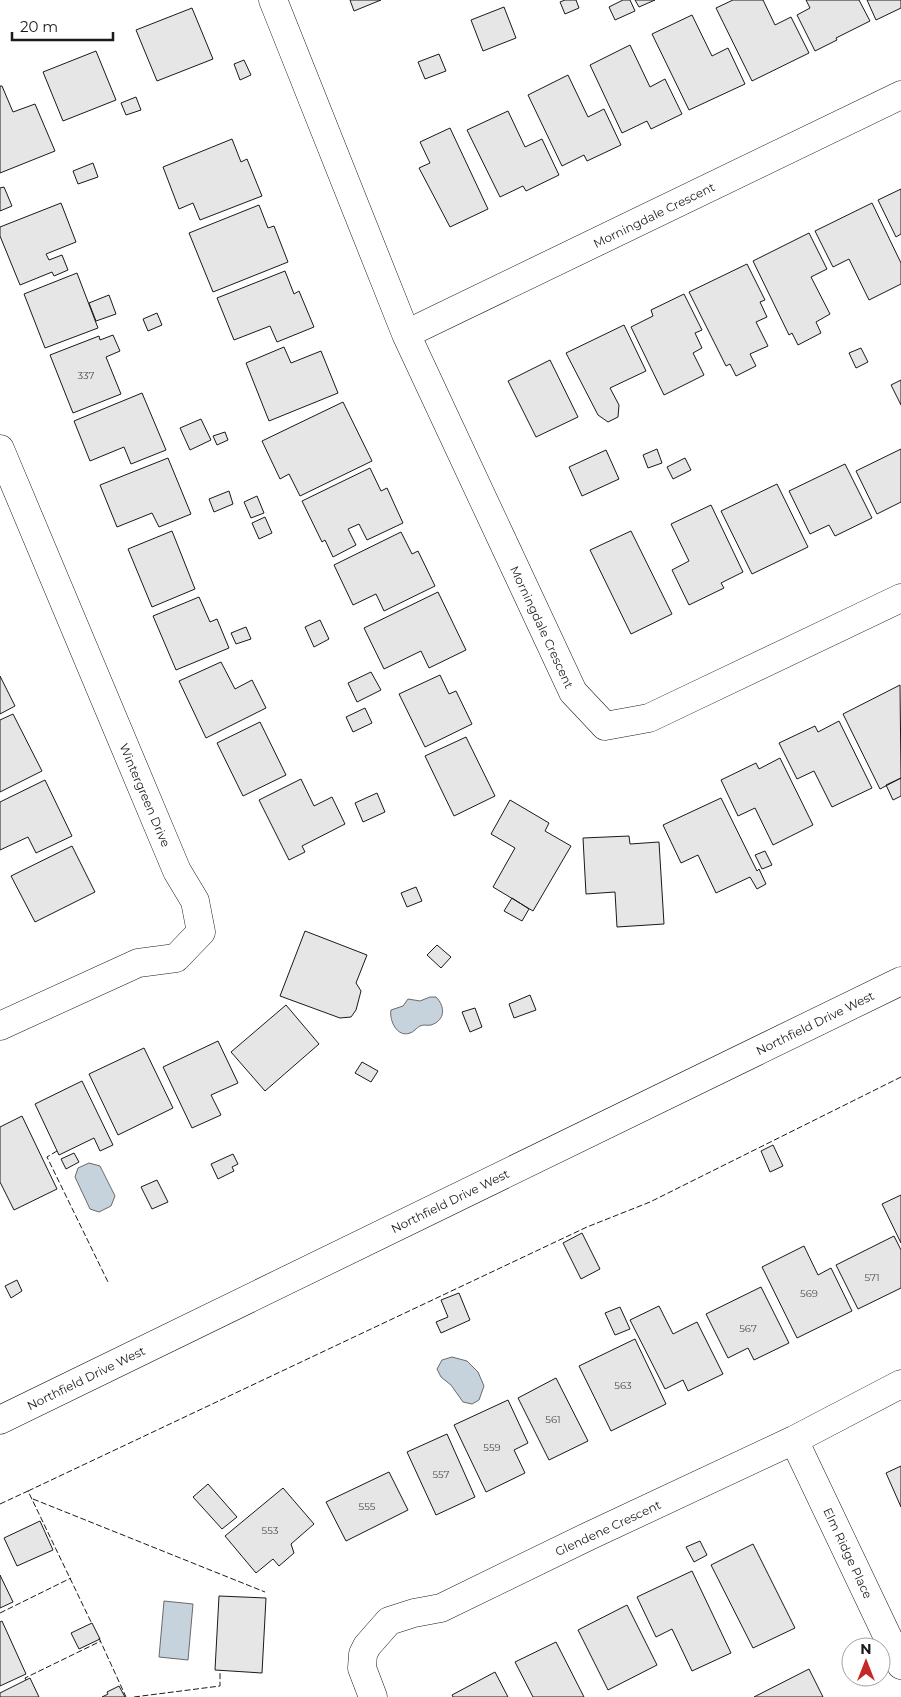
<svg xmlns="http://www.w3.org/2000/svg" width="901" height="1697" viewBox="0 0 901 1697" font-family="Montserrat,sans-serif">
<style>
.water{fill:#c6d2dc;stroke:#6a6a6a}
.building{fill:#e6e6e6;stroke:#1a1a1a}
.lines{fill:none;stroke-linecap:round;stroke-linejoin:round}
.minor-casing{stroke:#1a1a1a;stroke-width:29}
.secondary-casing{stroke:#1a1a1a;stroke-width:29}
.minor{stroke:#fff;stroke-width:28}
.secondary{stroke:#fff;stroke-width:28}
.fence{stroke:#1a1a1a;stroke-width:1;stroke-dasharray:6 2.5;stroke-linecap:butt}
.labels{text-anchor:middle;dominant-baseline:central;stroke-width:4;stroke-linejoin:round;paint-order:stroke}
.number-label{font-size:10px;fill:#4d4d4d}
.street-label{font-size:12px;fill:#1a1a1a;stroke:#fff}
</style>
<rect width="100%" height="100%" fill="#fff"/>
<!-- water -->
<path class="water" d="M430,997H436C445,1006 446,1020 431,1025C427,1026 424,1024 420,1026C416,1028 414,1032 410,1033C397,1038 389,1020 391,1010L403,1006L408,999L420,1001Z
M89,1163L100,1166L115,1196L111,1206L99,1212L90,1209L75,1177L78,1168Z
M452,1357L467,1361L478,1372L484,1386L479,1400L472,1404L463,1402L451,1385L441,1377L437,1369L442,1360Z
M164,1601L193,1604L188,1660L159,1657Z"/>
<!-- building -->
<path class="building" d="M350,0H381L354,11Z
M565,0H576L579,8L565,14L560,2Z
M623,0H630L635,11L615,20L609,7Z
M635,0H655L639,7Z
M733,0H763L775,25L791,17L809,53L752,81L716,8Z
M806,0H859L870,21L836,38L837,40L815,51L797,15L810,8Z
M867,0H901V8L876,20Z
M504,7L516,38L483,51L471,20Z
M192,8L213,59L157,81L136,30Z
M692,15L712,56L728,48L745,84L689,110L652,34Z
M630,45L650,87L665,79L682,114L651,129L647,121L622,133L590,65Z
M96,51L116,100L63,121L43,72Z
M439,54L446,71L425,79L418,62Z
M244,60L251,75L240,80L234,64Z
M568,75L588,117L604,109L621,145L587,161L584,155L562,166L528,95Z
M0,86H2L13,112L35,104L55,151L0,173Z
M136,97L141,110L126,115L121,103Z
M508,111L525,147L542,139L559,175L526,191L523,186L500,197L467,130Z
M450,128L488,209L450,227L419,168L430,163L420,142Z
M232,139L241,162L247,159L262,196L200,220L193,203L179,209L163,167Z
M93,163L98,177L78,184L73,171Z
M4,187L12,206L0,211V188Z
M901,189V234L896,237L878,200Z
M61,203L76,242L46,254L49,260L62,255L68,270L54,276L52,272L20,285L0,236V227Z
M872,203L901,263V284L869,300L849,259L833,267L815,231Z
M259,205L268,228L274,226L288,262L213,292L189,233Z
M809,233L827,269L811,277L830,314L816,322L821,333L798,345L792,333L789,335L753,261Z
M747,264L765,300L760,302L767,317L756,322L768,346L750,354L756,366L736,376L730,364L726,366L689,292Z
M285,271L294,294L299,291L314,327L277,342L270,326L234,340L217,298Z
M77,273L98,328L45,348L24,294Z
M684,294L702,330L695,333L702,348L693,353L704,375L664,395L631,327L653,316L651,310Z
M109,295L116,314L96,321L89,303Z
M157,313L162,325L148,331L143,319Z
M624,325L646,371L610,388L619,405L618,417L608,422L598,415L566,353Z
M113,335L120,351L106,357L121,394L73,413L50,355L99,336L100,340Z
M284,347L291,363L321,351L338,393L269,421L246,363Z
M861,348L868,362L856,368L849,353Z
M550,360L578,417L536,437L508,381Z
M901,380V405L891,385Z
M142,393L166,450L131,464L124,447L90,461L74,421Z
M343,402L372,461L300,496L289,474L280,479L262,441Z
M201,419L211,440L190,450L180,428Z
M225,432L228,440L217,445L213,436Z
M657,449L662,463L648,468L643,455Z
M901,449V502L877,514L856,471Z
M606,450L619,479L582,496L569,467Z
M168,458L191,514L159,527L152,513L117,527L100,485Z
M685,458L691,470L673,479L667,467Z
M845,464L872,518L835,536L829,525L810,534L789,491Z
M370,468L381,491L387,488L403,523L367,540L359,524L348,529L356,545L333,557L325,540L322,542L302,501Z
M777,484L808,547L752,574L721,511Z
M229,491L233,504L214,512L209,499Z
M257,496L264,513L251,518L244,502Z
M711,505L743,572L721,583L724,588L689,605L672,570L689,561L671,524Z
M265,517L272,533L259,539L252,523Z
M172,531L195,589L152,607L128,549Z
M631,531L672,614L631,634L590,550Z
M401,532L412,554L418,551L435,586L384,611L376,594L353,605L334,565Z
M438,592L466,650L429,668L421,651L384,669L364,628Z
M199,597L210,622L217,619L229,648L176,670L153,616Z
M320,620L329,639L314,647L305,627Z
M246,627L251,639L236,644L231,633Z
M221,662L235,689L252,680L266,708L206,738L179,681Z
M371,672L381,690L357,702L348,683Z
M440,675L449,694L456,691L472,724L425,747L399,694Z
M0,676L15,706L0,714Z
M900,685L901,778L880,789L843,714Z
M365,708L372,723L353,732L346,717Z
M13,714L42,771L0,792V720Z
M839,721L872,788L832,807L814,771L797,779L779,743L815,726L818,732Z
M260,722L286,775L243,796L217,743Z
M466,737L495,796L454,816L425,756Z
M780,758L813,825L773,845L755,808L738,816L721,780L756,763L759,769Z
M901,778V796L893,800L886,785Z
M301,779L314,806L332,797L345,824L302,846L305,852L289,860L259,800Z
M45,780L72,836L36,853L28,837L0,850V802Z
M377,793L385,812L363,822L355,803Z
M721,798L757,871L759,869L766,884L757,889L750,877L716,893L698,855L681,863L663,825Z
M510,800L549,823L545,831L571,846L533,911L493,887L515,848L491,834Z
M629,836L630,844L659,842L664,924L617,927L615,892L586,894L583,838Z
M72,846L95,892L35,922L11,876Z
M765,851L772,865L762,869L755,855Z
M416,887L422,901L407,907L401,893Z
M512,898L529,909L522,921L504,911Z
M305,931L367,955L356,983L361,991L356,1010L351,1017L340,1018L280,996Z
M437,945L451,957L441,968L427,955Z
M530,995L536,1010L514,1018L509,1004Z
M286,1005L319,1044L265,1091L231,1052Z
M475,1008L482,1027L470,1032L462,1012Z
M218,1041L238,1083L211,1095L221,1115L192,1128L163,1067Z
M144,1048L173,1108L118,1135L89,1074Z
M362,1062L378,1071L371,1082L355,1073Z
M82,1081L113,1145L100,1151L94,1138L59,1155L35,1104Z
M22,1116L57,1189L14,1210L0,1182V1127Z
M773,1145L783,1166L770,1172L761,1151Z
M74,1153L79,1162L66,1169L61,1159Z
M233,1154L238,1164L232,1167L234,1171L218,1179L211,1164Z
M157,1180L168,1202L152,1209L141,1187Z
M901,1195V1243L882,1204Z
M582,1233L600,1269L581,1279L563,1243Z
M894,1236L901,1250V1288L858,1309L836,1265Z
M804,1246L818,1275L831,1268L852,1311L797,1338L762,1267Z
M17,1280L22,1291L11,1298L5,1286Z
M761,1287L789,1343L754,1360L748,1348L728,1358L706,1314Z
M459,1293L470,1320L441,1333L436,1322L448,1317L441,1300Z
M659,1306L673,1334L697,1322L723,1374L688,1391L683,1380L665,1389L630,1320Z
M620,1307L630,1329L615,1335L605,1313Z
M635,1339L666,1404L611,1431L579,1366Z
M556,1378L588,1441L549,1460L518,1398Z
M508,1400L528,1443L514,1450L525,1473L486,1492L454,1425Z
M447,1434L475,1497L436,1515L407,1452Z
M901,1466V1507L886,1473Z
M389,1472L408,1510L346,1541L326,1502Z
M208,1484L237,1517L222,1529L193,1497Z
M283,1488L314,1524L291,1544L294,1553L279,1566L273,1559L256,1573L225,1536Z
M40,1521L53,1550L17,1566L4,1538Z
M700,1541L707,1555L694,1562L686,1547Z
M753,1544L795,1628L753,1648L711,1565Z
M692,1571L731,1653L692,1671L672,1629L656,1637L637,1597Z
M0,1575L13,1602L0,1608Z
M219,1596L266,1598L262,1673L215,1670Z
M627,1605L657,1665L608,1690L578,1630Z
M2,1621L26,1674L0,1686V1622Z
M92,1623L100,1639L79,1649L71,1633Z
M556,1642L584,1697H533L515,1662Z
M809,1669L823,1697H754Z
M495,1672L508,1697H453L452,1695Z
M30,1678L39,1697H0V1693Z
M119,1686L125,1697H102L108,1694L107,1692Z"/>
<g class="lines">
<defs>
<path id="minor" d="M273,0L406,334L573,692L605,726L649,718L901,598
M406,334L901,95
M0,449L177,871L195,901L201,932L176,958L138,963L0,1026
M794,1440L901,1665
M373,1697L362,1668L363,1654L367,1646L389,1621L414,1613L441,1608L589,1536L794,1440L901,1384"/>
<path id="secondary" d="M0,1420L901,981"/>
</defs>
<!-- minor casing -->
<use href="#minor" class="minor-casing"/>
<!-- secondary casing -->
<use href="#secondary" class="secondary-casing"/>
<!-- minor -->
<use href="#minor" class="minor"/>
<!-- secondary -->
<use href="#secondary" class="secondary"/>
<!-- fence -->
<path class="fence" d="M57,1151L47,1157L108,1282
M28,1491L587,1227L650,1202L901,1077
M33,1499L265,1592
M0,1504L28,1491L92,1624
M0,1613L71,1578
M99,1638L126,1697
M26,1680L25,1678L101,1641
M134,1697L220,1686V1670"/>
</g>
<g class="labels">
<!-- number labels -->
<g class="number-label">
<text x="86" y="375">337</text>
<text x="872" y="1277">571</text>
<text x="809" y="1293">569</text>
<text x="748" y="1328">567</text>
<text x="623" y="1385">563</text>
<text x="553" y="1419">561</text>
<text x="492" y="1447">559</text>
<text x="441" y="1474">557</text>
<text x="367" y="1506">555</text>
<text x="270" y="1530">553</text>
</g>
<!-- street labels -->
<g class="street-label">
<text transform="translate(654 215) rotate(-26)">Morningdale Crescent</text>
<text transform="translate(542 627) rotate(65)">Morningdale Crescent</text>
<text transform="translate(145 795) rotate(67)">Wintergreen Drive</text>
<text transform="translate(815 1023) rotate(-26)">Northfield Drive West</text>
<text transform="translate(450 1201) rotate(-26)">Northfield Drive West</text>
<text transform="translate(86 1378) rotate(-26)">Northfield Drive West</text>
<text transform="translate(608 1528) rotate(-25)">Glendene Crescent</text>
<text transform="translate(848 1553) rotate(65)">Elm Ridge Place</text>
</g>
</g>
<!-- north arrow -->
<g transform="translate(866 1662)"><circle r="24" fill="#ffffff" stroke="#a3a3a3"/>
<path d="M0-4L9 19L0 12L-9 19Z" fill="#c62828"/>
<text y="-8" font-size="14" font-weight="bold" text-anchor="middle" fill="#1a1a1a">N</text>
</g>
<!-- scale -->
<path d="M12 32v8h101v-8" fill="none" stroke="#1a1a1a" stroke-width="2.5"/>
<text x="20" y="32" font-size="15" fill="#1a1a1a" stroke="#ffffff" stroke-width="4" paint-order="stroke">20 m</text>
</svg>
